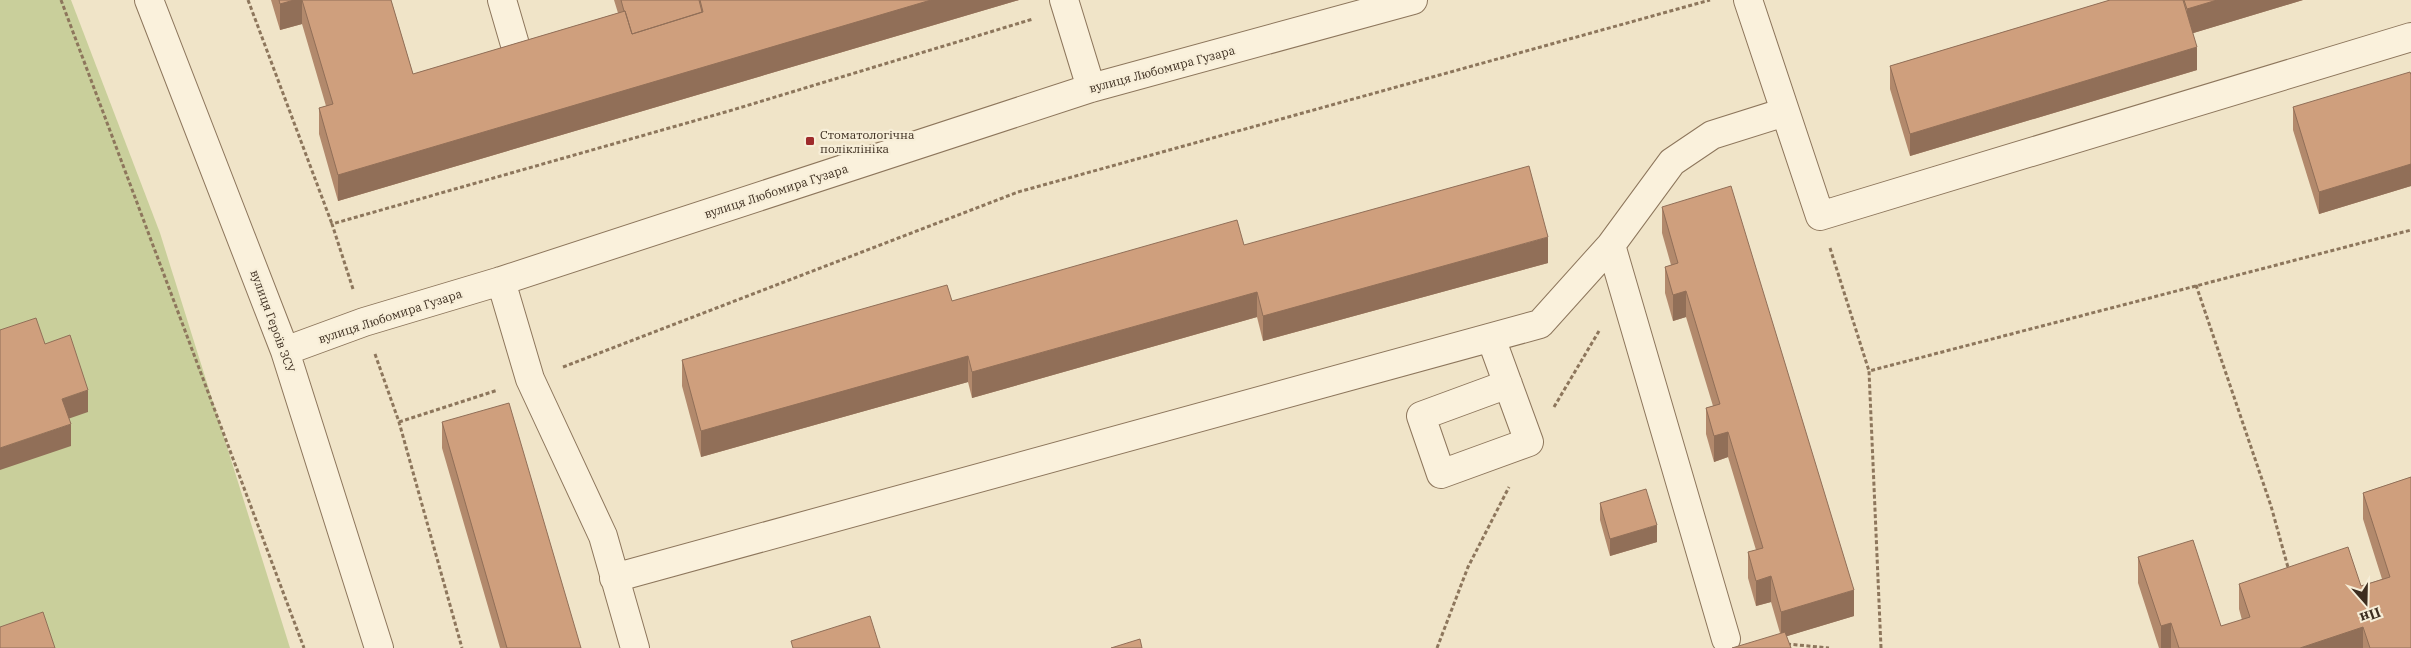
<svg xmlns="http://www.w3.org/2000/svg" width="2411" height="648" viewBox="0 0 2411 648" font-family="'IBM Plex Serif',serif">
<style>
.green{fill:#c9cf9b}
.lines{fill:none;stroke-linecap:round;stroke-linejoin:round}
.minor-casing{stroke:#8d765c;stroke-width:30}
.path{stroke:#8d765c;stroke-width:3;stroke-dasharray:4 2.5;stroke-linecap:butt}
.minor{stroke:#faf1dc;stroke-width:28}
.wall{fill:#b2896c}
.shaded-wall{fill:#916f58}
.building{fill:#cf9f7d;stroke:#916f58}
.poi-dot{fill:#9e2a2b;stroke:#f7eed8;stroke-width:2}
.labels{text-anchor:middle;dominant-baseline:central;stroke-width:4.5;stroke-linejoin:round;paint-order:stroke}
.street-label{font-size:12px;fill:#3d2e20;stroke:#f7eed8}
.poi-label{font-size:12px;fill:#3d2e20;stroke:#f7eed8;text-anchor:start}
</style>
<rect width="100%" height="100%" fill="#f0e4c8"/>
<!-- green -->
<path class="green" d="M0,0H71L160,233L290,648H0Z"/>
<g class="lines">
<defs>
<path id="minor" d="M149,0L285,351L379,648
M502,0L518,55
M1064,0L1091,88
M1748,0L1820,216L2411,37
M1611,245L1726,639
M501,281L530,379L603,536L635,648
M1491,338L1529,442L1441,474L1421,416L1508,384
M285,351L364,322L501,281L1091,88L1413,0
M614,578L1540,324L1611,245L1672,162L1712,135L1785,112"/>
</defs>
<!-- minor casing -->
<use href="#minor" class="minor-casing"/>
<!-- path -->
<path class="path" d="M61,0L304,648
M248,0L332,224
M1830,248L1869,371
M2196,285L2271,506L2289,571
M353,289L332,224L729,111L1033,19
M375,354L399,422L462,648
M563,367L1018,192L1710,0
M1554,407L1599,331
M399,422L498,390
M1787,644L1829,648
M1437,648L1468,567L1509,487
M1881,648L1869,371L2411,230"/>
<!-- minor -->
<use href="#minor" class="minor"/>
</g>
<!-- wall -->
<path class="wall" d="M271,0H391L413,74L618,13L614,0H1019L338,201L319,134V108L326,106L302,24L280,30Z
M2110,0H2303L2193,33L2197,70L1910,156L1890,89V66Z
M2411,75V186L2319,214L2293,130V107Z
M1662,207L1854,616L1787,636L1780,633L1771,602L1756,606L1748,578V552L1756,550L1728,457L1714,462L1706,434V408L1713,406L1686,317L1673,321L1665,293V267L1671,265L1662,233Z
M1244,245L1548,263L1263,341L1257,317L972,398L968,382L701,457L682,386V360L952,301Z
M442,422L581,648H500L442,448Z
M2411,477V648H2159L2138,583V557L2221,626L2242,620L2239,609V584L2361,586L2382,579L2363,519V493Z
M1600,503L1657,542L1610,556L1600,520Z"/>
<!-- shaded-wall -->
<path class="shaded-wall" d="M294,0H302V24L280,30V4Z
M931,0H1019L338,201V175Z
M2217,0H2303L2187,35V9Z
M2197,47V70L1910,156V134Z
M2411,164V186L2319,214V192Z
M1548,237V263L1263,341V316Z
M1686,291V317L1673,321V295Z
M1257,292V317L972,398V372Z
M968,356V382L701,457V431Z
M88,390V412L62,421V399Z
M71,424V446L0,470V448Z
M1728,432V457L1714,462V436Z
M1657,525V542L1610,556V539Z
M1771,576V602L1756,606V581Z
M1854,590V616L1781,638V612Z
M2171,623V648H2161V626Z
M2363,627V648H2300Z"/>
<!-- building -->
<path class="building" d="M279,0H294L280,4Z
M302,0H391L413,74L625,11L632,34L703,12L700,0H931L338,175L319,108L333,104Z
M621,0H699L702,12L632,34L625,11H624Z
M2110,0H2183L2197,47L1910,134L1890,66Z
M2184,0H2217L2187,9Z
M2410,72L2411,75V164L2319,192L2293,107Z
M1529,166L1548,237L1263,316L1257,292L972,372L968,356L701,431L682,360L947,285L952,301L1237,220L1244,245Z
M1731,186L1854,590L1781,612L1771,576L1756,581L1748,552L1763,548L1728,432L1714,436L1706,408L1720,404L1686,291L1673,295L1665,267L1678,263L1662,207Z
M36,318L45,344L70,335L88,390L62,399L71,424L0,448V330Z
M509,403L581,648H507L442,422Z
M2411,477V648H2370L2363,627L2300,648H2179L2171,623L2161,626L2138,557L2193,540L2221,626L2250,617L2239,584L2348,547L2361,586L2390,577L2363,493Z
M1646,489L1657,525L1610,539L1600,503Z
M43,612L55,648H0V627Z
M870,616L880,648H793L791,641Z
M1785,632L1791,648H1732Z
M1140,639L1142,648H1111Z"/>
<!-- markers -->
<rect class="poi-dot" x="805" y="136" width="10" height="10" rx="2.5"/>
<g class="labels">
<!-- street labels -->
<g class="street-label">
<text transform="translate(1162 69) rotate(-15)">вулиця Любомира Гузара</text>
<text transform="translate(776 191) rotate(-18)">вулиця Любомира Гузара</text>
<text transform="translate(390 316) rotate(-18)">вулиця Любомира Гузара</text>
<text transform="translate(273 321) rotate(70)">вулиця Героїв ЗСУ</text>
</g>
<!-- poi labels -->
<g class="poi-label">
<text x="820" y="134">Стоматологічна<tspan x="820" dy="14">поліклініка</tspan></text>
</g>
</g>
<!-- north arrow -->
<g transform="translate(2366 603) rotate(160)" stroke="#f7eed8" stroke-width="4" paint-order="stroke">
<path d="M0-4L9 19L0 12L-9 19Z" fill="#3d2e20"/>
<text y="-8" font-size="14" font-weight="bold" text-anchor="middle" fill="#3d2e20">Пн</text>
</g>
</svg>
